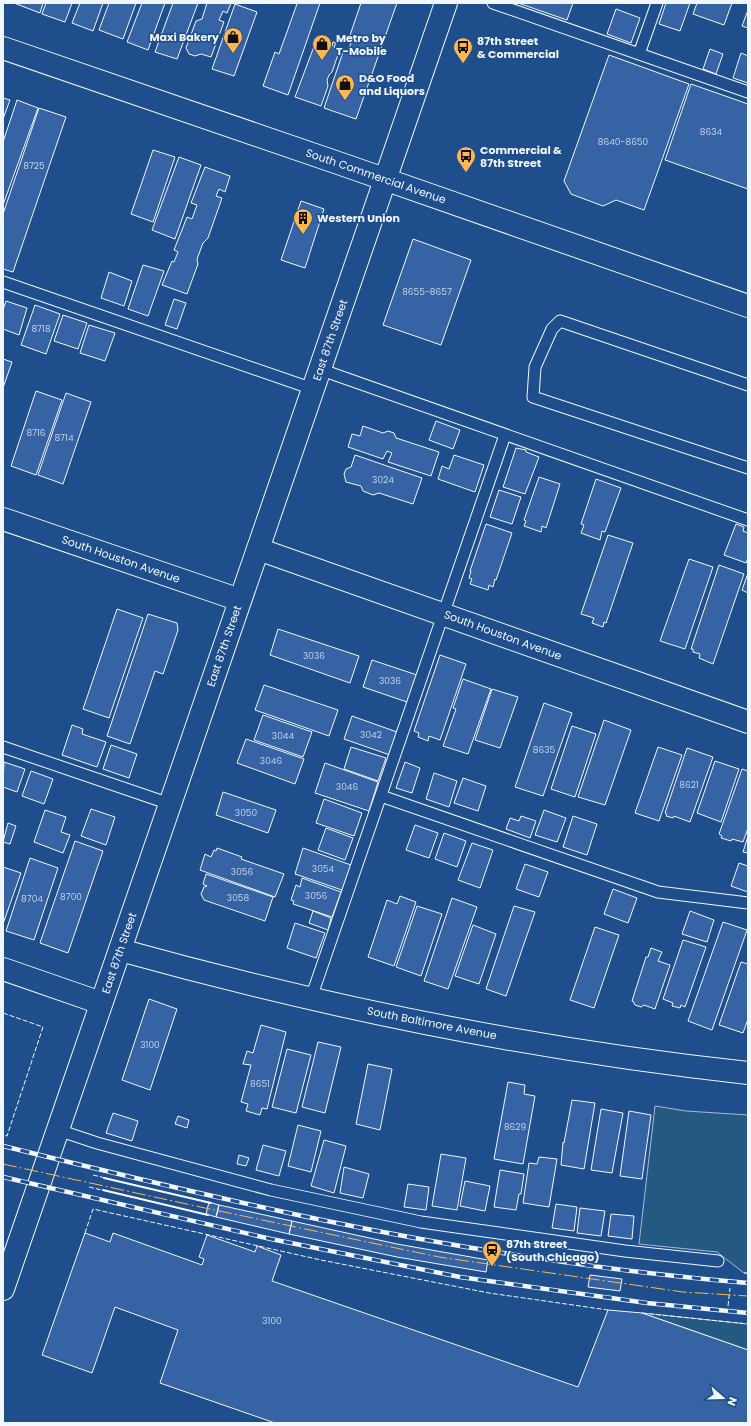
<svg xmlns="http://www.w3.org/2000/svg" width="751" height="1426" viewBox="0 0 751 1426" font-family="Poppins,sans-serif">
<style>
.green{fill:#245a82;stroke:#a8bbd7}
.building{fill:#3563a3;stroke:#f2f6ff}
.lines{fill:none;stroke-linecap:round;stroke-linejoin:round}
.lane-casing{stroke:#f2f6ff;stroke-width:13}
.street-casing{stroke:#f2f6ff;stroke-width:24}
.secondary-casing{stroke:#f2f6ff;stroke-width:24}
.lane{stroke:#1f4e8c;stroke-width:11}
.street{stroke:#1f4e8c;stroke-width:22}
.secondary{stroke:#1f4e8c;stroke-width:22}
.rail-casing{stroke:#f2f6ff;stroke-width:4.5}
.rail{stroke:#1f4e8c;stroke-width:3;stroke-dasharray:9;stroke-linecap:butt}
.fence{stroke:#f2f6ff;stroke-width:1;stroke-dasharray:5 2;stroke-linecap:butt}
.wall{stroke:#f2f6ff;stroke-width:2}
.power{stroke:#ffb74d;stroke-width:1;stroke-dasharray:14 3 2 3;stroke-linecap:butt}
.labels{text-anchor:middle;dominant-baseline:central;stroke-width:3;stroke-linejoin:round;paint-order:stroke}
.number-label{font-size:9px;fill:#c3d1e8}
.poi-label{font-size:11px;font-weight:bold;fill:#f2f6ff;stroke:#1f4e8c;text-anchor:start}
.street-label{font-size:11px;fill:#f2f6ff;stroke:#1f4e8c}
</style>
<rect width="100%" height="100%" fill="#1f4e8c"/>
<!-- green -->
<path class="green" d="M655,1106L686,1111L748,1115V1273H744L717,1252L639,1244Z
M642,1313L748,1324V1350Z"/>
<!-- building -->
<path class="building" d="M14,3H43L40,13Z
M46,3H72L65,22L42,14Z
M80,3H103L93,31L72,23Z
M109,3H136L123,39L99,30Z
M142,3H165L148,50L127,42Z
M173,3H198L177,59L155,52Z
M207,3H231L227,13L223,11L219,20L224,22L211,57L201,54L195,56L189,54L186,48L196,21L202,19Z
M293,3H320L288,95L263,86L275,52L279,54L297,4Z
M361,3H397L356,119L324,108L343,52L348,51L351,43L348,41Z
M518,3H573L567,20Z
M666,3H690L680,31L659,24Z
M697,3H732L724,25L693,14Z
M235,4L257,12L234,76L212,69Z
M616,9L640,18L631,43L607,34Z
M748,10V28L742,26Z
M320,38L328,41L327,44L332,46L333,42L336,43L334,47L340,49L332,72L329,75L327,80L328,86L321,106L295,97L316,41L318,42Z
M710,49L723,54L716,74L703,69Z
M741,53L748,56V83L733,78Z
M609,55L689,84L644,210L616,200L603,206L571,194L564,181Z
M691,84L748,104V189L665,160Z
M3,98L10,100L3,119Z
M17,100L38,108L3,205V142Z
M39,108L66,117L13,272L3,269V214Z
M153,150L175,157L153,222L131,214Z
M179,157L201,165L175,239L152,230Z
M205,167L230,176L225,192L219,189L216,196L222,198L208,238L203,243L197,259L198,264L187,294L162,285L172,261L174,262L178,252L174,250L187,217L192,219L197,205L191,203Z
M301,201L324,209L305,268L281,260Z
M413,239L471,260L441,345L383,325Z
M143,265L164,271L148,316L128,309Z
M109,272L132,281L124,306L101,298Z
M174,299L186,303L177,329L165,325Z
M6,301L27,308L19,335L3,329V310Z
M35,305L60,314L46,354L21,345Z
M63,315L87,323L78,349L54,341Z
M89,325L115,333L105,361L80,353Z
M3,359L12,362L3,388Z
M36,391L62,400L36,475L11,466Z
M66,393L91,402L63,484L38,475Z
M436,421L460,430L453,449L429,440Z
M363,426L383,433L388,431L394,433L396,438L439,452L431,476L388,462L392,453L387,451L383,459L348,447L352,434L360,436Z
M516,448L526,450V452L539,457L525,494L503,487Z
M355,455L422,478L413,504L379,493L373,495L363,491L361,486L346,482L344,474L346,469L351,467Z
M454,455L484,465L475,492L438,479L442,466L449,469Z
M539,477L560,484L546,528L542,526L541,532L524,526L526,521L524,520Z
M596,479L621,488L605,532L602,531L600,540L581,533L584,525L581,524Z
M499,490L521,497L512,524L490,517Z
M486,524L512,533L496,580L495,579L493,587L489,585L488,590L470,584L472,579L469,578L471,571H470Z
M736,524L744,527L743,531L748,533V558L746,563L724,555Z
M608,535L633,543L606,623L604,622L603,627L592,623L594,618L581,614Z
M689,559L713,567L685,649L660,641Z
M719,565L744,574L713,664L699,658L700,654L693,652V649H691Z
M748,573V593L742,590Z
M117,609L143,618L109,718L83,709Z
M148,614L177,623L178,630L163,674L155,671L130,744L107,736Z
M278,629L359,656L350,683L270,655Z
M440,655L466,664L440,740L429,736L428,741L418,737L419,733L414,731Z
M372,660L417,675L407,702L363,687Z
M463,679L491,689L468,754L443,746L456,709L453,708Z
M264,685L338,710L329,736L255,710Z
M492,689L518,697L500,748L475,740Z
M544,703L572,713L543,796L515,787Z
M263,715L312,732L303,757L254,740Z
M352,716L397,732L390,755L344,739Z
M604,720L631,730L605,805L578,797Z
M72,725L83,729L82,734L106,742L97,767L62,755Z
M572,726L596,734L575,797L551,789Z
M246,739L304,759L295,784L237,763Z
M111,745L137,754L129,778L103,769Z
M351,747L386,758L378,781L344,769Z
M658,747L682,755L659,821L635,813Z
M687,748L713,757L690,822L674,816L673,818L666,816L667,814L665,813Z
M715,761L739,769L721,822L697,813Z
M4,762L25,769L17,792L3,787Z
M405,762L420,768L412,793L396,788Z
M325,763L378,782L369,811L315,793Z
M742,769L748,771V828L743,842L732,839L731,841L721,838L722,836L719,834Z
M31,771L53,779L44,804L22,796Z
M434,773L457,781L449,807L426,799Z
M463,778L486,786L478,811L454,803Z
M223,792L276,810L268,833L216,815Z
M324,799L362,813L354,836L316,823Z
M91,809L115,817L106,845L81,836Z
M45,810L66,817L61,832L70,835L63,853L34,842Z
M544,810L566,818L557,842L535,835Z
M521,816L536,821L530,838L506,829L510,818L519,821Z
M573,816L597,824L587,855L563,847Z
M8,823L16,826L10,844L3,842Z
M415,825L438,833L429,858L406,850Z
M326,828L353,838L345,860L318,850Z
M444,833L466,841L457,867L435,859Z
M748,836V853L743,852Z
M75,841L103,851L68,953L40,943Z
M472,843L493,850L480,888L458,880Z
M217,848L242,857L241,859L284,874L275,897L200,870L205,854L211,857L214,850L216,851Z
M303,848L351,865L342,890L295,874Z
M30,858L58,868L34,940L6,931Z
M739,863L748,866V892L731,886Z
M525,864L548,872L539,897L516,889Z
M3,867L21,873L3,924Z
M206,874L273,897L265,921L204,900L201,894L204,887L207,886L203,884Z
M302,878L341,892L332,917L293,904L294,901L291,900L296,885L300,887Z
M613,889L637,898L628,923L604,914Z
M400,896L416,902L394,966L368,957L387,900L397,904Z
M452,898L477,907L448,989L424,981Z
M417,906L442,914L421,976L396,967Z
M514,906L535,912L506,996L486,989Z
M313,911L331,918L328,930L309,923Z
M690,911L714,920L707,942L682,934Z
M723,922L747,930L712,1030L688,1021Z
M295,923L325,933L316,958L287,948Z
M473,925L496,934L479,984L455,976Z
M595,927L619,935L594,1008L570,1000Z
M683,940L706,947L685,1007L681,1005L680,1008L672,1006L673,1003L663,999Z
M651,948L662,952L658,961L670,965L655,1009L644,1005L641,1007L635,1005L633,1001H632L646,957H648Z
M741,962L748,964V1019L743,1033L719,1025Z
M149,999L177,1009L150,1090L122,1080Z
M261,1025L286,1032L267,1109L262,1108L260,1115L246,1111L248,1104L241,1102L251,1065L243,1064L247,1051L253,1053Z
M318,1042L341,1047L325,1113L302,1107Z
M287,1049L311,1055L296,1113L272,1107Z
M368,1064L392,1069L380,1130L356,1124Z
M508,1082L525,1085L524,1094L535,1096L523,1164L494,1159Z
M572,1100L595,1103L584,1169L561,1165L563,1142L564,1143Z
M601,1109L623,1113L612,1173L591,1170Z
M629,1111L651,1115L642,1179L620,1176Z
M113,1113L138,1121L132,1141L106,1133Z
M178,1116L189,1120L187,1128L175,1124Z
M298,1125L321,1131L311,1172L288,1166Z
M324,1140L346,1146L334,1193L311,1186Z
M263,1145L286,1151L279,1176L256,1170Z
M441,1154L466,1158L457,1210L432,1206Z
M239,1155L249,1158L246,1166L237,1164Z
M539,1157L557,1159L549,1207L523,1203L529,1163L537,1164Z
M344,1167L369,1174L363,1198L340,1193Z
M500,1170L524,1174L521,1194H519L516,1210L494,1207Z
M465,1181L490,1186L485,1211L460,1206Z
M408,1184L429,1187L426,1210L404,1207Z
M209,1202L219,1205L216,1217L206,1214Z
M556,1204L577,1207L574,1231L552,1228Z
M219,1205L292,1221L289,1234L216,1217Z
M580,1208L605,1211L601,1236L577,1233Z
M611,1214L634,1216L632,1239L608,1236Z
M292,1221L397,1244L488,1260L486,1272L397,1257L289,1234Z
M85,1233L110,1242L113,1233L202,1265L204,1259L199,1257L207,1235L255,1252L257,1246L281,1255L272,1281L578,1387L608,1310L642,1313L748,1350V1423H275L160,1383L178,1330L115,1307L92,1373L42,1355Z
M590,1275L622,1279L620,1291L588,1287Z"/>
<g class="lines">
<defs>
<path id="lane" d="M493,3L748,92
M639,54L657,3
M3,282L313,389
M319,369L748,520
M748,385L560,321L552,329L535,367L533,397L748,468
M3,747L170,804
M381,796L658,892L748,903
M311,998L505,435
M58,1130L97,1143L271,1190L421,1222L625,1251L718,1261"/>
<path id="street" d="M3,519L240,600
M258,549L748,722
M120,950C325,1007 536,1050 748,1073
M3,969L101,1003"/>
<path id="secondary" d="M3,48L344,165L748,306
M3,1289L446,3"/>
</defs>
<!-- lane casing -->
<use href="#lane" class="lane-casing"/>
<!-- street casing -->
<use href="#street" class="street-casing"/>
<!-- secondary casing -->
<use href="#secondary" class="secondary-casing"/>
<!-- lane -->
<use href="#lane" class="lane"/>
<!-- street -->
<use href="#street" class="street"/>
<!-- secondary -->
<use href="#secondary" class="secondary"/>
<defs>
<path id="rail" d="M3,1146C109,1172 215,1198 322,1220C463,1249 605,1271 748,1283
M3,1177L271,1239L460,1277L647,1303L748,1313"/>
</defs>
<!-- rail casing -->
<use href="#rail" class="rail-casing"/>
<!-- rail -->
<use href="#rail" class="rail"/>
<!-- fence -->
<path class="fence" d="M3,1013L43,1027L7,1136L3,1135
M93,1175L211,1203
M89,1187L208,1215
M85,1233L93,1209L321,1260L489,1293L608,1310
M744,1273H748
M728,1306L730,1288
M642,1313L748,1324"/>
<!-- wall -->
<path class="wall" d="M104,1178L211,1203
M103,1190L208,1215"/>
<!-- power -->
<path class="power" d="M3,1164L205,1208L439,1257L683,1292L748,1296"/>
</g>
<!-- icons -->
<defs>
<symbol id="shop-pin" viewBox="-11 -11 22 30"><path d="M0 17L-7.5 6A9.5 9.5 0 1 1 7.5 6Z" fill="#ffb74d" stroke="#1f4e8c"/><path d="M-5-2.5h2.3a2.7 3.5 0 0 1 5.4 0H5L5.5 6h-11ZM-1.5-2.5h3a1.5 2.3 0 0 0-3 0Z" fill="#111"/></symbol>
<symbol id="bus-pin" viewBox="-11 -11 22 30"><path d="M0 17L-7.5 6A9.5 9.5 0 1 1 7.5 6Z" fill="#ffb74d" stroke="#1f4e8c"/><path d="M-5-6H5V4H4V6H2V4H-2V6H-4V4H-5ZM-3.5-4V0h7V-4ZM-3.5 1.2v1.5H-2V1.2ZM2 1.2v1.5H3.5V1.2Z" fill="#111"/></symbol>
<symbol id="building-pin" viewBox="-11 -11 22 30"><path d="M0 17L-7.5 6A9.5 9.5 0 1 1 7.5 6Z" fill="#ffb74d" stroke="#1f4e8c"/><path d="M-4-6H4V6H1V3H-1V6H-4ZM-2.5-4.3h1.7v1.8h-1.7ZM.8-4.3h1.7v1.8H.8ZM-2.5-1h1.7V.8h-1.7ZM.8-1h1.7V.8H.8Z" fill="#111"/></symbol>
<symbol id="station-pin" viewBox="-11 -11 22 30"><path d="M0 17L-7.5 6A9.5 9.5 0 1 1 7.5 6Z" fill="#ffb74d" stroke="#1f4e8c"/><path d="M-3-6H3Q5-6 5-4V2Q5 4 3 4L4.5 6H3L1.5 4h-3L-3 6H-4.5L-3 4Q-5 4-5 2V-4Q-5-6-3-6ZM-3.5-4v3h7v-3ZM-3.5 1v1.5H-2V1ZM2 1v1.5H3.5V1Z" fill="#111"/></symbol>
</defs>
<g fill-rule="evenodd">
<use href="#shop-pin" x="222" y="26" width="22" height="30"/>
<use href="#shop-pin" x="311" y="33" width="22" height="30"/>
<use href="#bus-pin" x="452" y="36" width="22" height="30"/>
<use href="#shop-pin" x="334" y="73" width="22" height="30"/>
<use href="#bus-pin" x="455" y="145" width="22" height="30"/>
<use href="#building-pin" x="292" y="207" width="22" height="30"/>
<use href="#station-pin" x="481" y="1239" width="22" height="30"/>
</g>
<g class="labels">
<!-- number labels -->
<g class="number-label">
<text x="711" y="132">8634</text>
<text x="623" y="142">8640-8650</text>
<text x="34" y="166">8725</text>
<text x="427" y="292">8655-8657</text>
<text x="41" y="329">8718</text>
<text x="36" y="433">8716</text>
<text x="64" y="438">8714</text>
<text x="383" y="480">3024</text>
<text x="314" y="656">3036</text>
<text x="390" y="681">3036</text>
<text x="371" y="735">3042</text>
<text x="283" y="736">3044</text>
<text x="544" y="750">8635</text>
<text x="271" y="761">3046</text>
<text x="689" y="785">8621</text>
<text x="347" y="787">3046</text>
<text x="246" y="813">3050</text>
<text x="323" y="869">3054</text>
<text x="242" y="872">3056</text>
<text x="316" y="896">3056</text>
<text x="71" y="897">8700</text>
<text x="238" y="898">3058</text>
<text x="32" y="899">8704</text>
<text x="150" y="1045">3100</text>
<text x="260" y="1084">8651</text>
<text x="515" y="1127">8629</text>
<text x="272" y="1321">3100</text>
</g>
<!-- poi labels -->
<g class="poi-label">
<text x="219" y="37" text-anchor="end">Maxi Bakery</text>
<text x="336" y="38">Metro by<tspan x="336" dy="13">T-Mobile</tspan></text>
<text x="477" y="41">87th Street<tspan x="477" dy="13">&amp; Commercial</tspan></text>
<text x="359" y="78">D&amp;O Food<tspan x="359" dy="13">and Liquors</tspan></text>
<text x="480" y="150">Commercial &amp;<tspan x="480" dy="13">87th Street</tspan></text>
<text x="317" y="218">Western Union</text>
<text x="506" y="1244">87th Street<tspan x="506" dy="13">(South Chicago)</tspan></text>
</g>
<!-- street labels -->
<g class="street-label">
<text transform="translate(376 176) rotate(19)">South Commercial Avenue</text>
<text transform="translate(330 340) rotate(-71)">East 87th Street</text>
<text transform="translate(121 559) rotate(19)">South Houston Avenue</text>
<text transform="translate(503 635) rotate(20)">South Houston Avenue</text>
<text transform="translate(224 646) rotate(-71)">East 87th Street</text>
<text transform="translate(119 953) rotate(-71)">East 87th Street</text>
<text transform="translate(432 1023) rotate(11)">South Baltimore Avenue</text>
</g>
</g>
<!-- border -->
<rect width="751" height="1426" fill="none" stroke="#f2f6ff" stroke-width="8"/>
<!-- north arrow -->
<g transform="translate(723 1398) rotate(110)" stroke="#1f4e8c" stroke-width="3" paint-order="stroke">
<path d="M0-3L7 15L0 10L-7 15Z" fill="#f2f6ff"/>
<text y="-6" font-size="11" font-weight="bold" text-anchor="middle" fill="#f2f6ff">N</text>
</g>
</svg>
